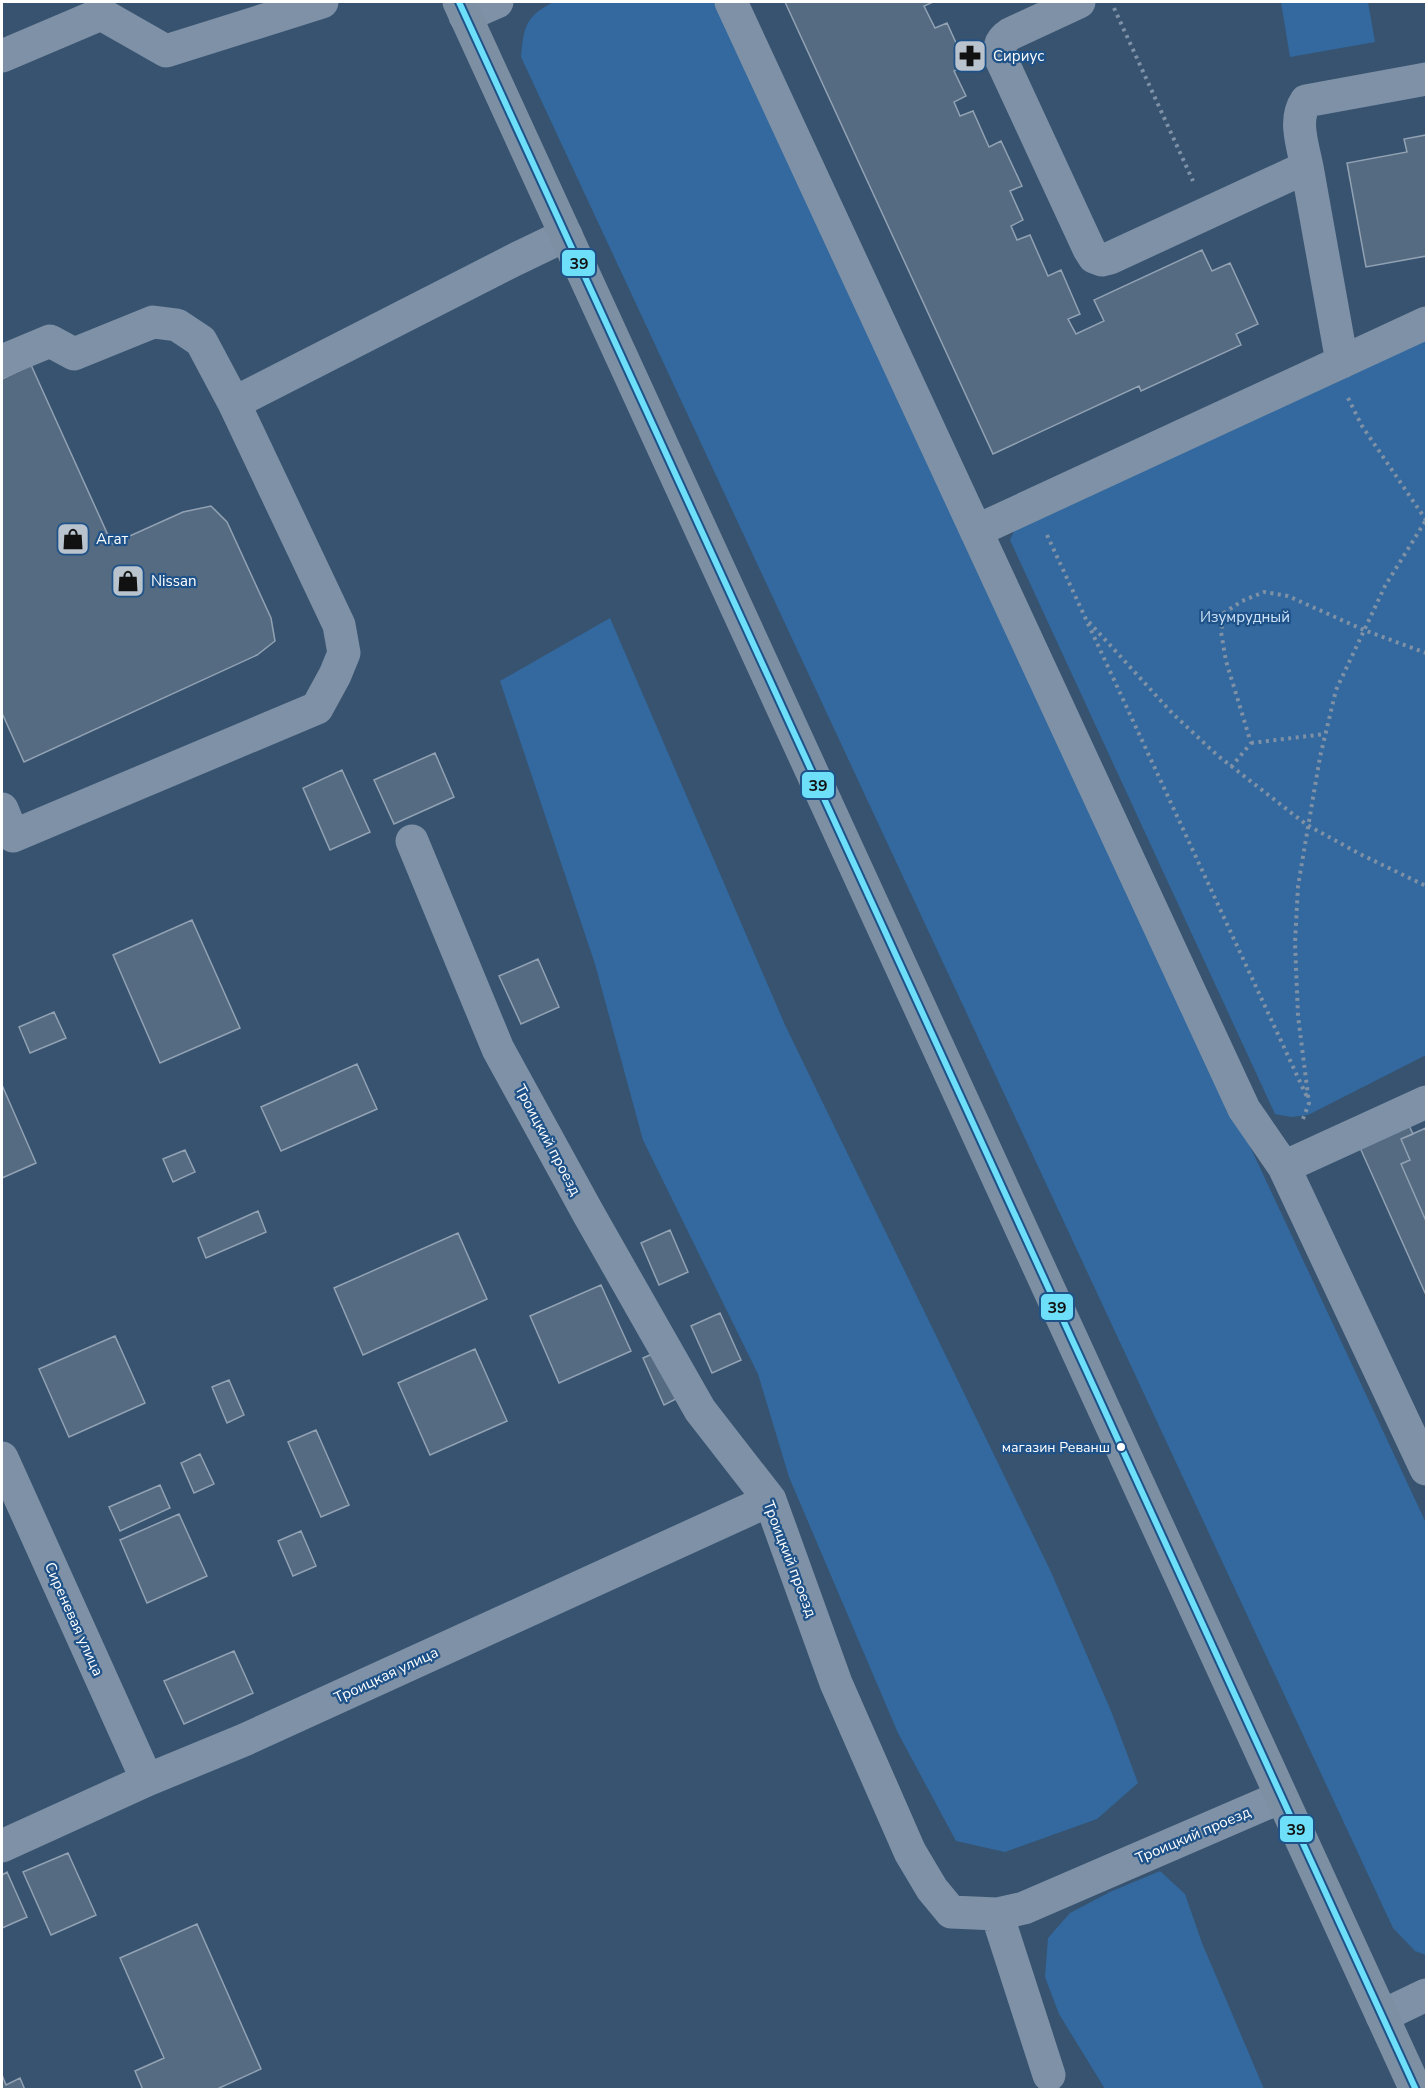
<svg xmlns="http://www.w3.org/2000/svg" width="1428" height="2091" viewBox="0 0 1428 2091" font-family="'Nunito Sans',sans-serif">
<style>
.green{fill:#33699e}
.building{fill:#546b82;stroke:#92a2b3;stroke-width:1.5}
.lines{fill:none;stroke-linecap:round;stroke-linejoin:round}
.path{stroke:#7e91a6;stroke-width:4;stroke-dasharray:3 4.5;stroke-linecap:butt}
.minor{stroke:#7e91a6;stroke-width:33}
.major{stroke:#7d8fa3;stroke-width:33}
.bus-1-casing{stroke:#1f5288;stroke-width:10}
.bus-1{stroke:#6ddff8;stroke-width:6}
.bus-dot{fill:#fff;stroke:#1f5288;stroke-width:2}
.labels{text-anchor:middle;dominant-baseline:central;stroke-width:4.5;stroke-linejoin:round;paint-order:stroke}
.bus-label{font-size:14px;fill:#fff;stroke:#1f5288;text-anchor:end}
.poi-label{font-size:15px;fill:#fff;stroke:#1f5288;text-anchor:start}
.park-label{font-size:15px;fill:#cee3f8;stroke:#1f5288}
.street-label{font-size:15px;fill:#fff;stroke:#1f5288}
.line-badge{stroke:#1f5288;stroke-width:2}
.pale-badge-label{font-size:16px;text-anchor:middle;font-weight:bold;fill:#111}
</style>
<rect width="100%" height="100%" fill="#375370"/>
<!-- green -->
<path class="green" d="M554,2H715L1426,1523V1955L1415,1951L1393,1928L521,57C524,27 525,16 554,2Z
M1281,2H1368L1375,42L1290,57Z
M1426,334V1055L1308,1115L1291,1117L1275,1114L1010,540L1017,524Z
M610,618L785,1025L1051,1572L1111,1711L1138,1783L1097,1819L1005,1852L956,1841L898,1733L789,1477L758,1374L643,1140L595,964L500,681Z
M1160,1871L1185,1894L1202,1943L1264,2089H1105L1059,2014L1045,1977L1048,1938L1070,1913L1110,1892Z"/>
<!-- building -->
<path class="building" d="M785,2H933L924,6L935,28L947,23L966,65L954,71L966,96L954,102L960,116L973,111L989,147L1001,141L1022,186L1010,191L1023,220L1011,226L1017,240L1030,235L1048,276L1061,270L1080,314L1068,319L1076,334L1104,321L1094,300L1202,250L1212,271L1230,263L1258,324L1236,334L1241,345L1141,391L1139,386L993,454Z
M1426,135V256L1366,267L1347,163L1407,152L1404,139Z
M31,365L112,544L183,512L211,506L227,522L271,618L275,641L257,655L24,762L2,713V379Z
M435,753L454,797L394,824L374,780Z
M342,770L370,832L330,850L303,788Z
M192,920L240,1028L160,1063L113,955Z
M538,959L559,1007L521,1024L499,976Z
M54,1012L66,1038L30,1053L19,1027Z
M357,1064L377,1109L281,1151L261,1107Z
M2,1085L36,1163L2,1178Z
M1406,1119L1413,1134L1401,1139L1410,1160L1401,1164L1426,1221V1295L1357,1141Z
M1426,1128V1221L1401,1164L1410,1160L1401,1139Z
M185,1150L195,1172L173,1182L163,1159Z
M258,1211L266,1232L206,1258L198,1238Z
M670,1230L688,1272L659,1285L641,1243Z
M458,1233L487,1299L363,1355L334,1288Z
M601,1285L631,1351L559,1383L530,1316Z
M720,1313L741,1360L712,1373L691,1326Z
M115,1336L145,1403L69,1437L39,1369Z
M475,1349L507,1421L430,1455L398,1383Z
M657,1352L678,1398L664,1405L643,1358Z
M229,1380L244,1415L227,1423L212,1387Z
M316,1430L349,1505L321,1517L288,1442Z
M200,1454L214,1484L194,1493L181,1463Z
M160,1485L170,1508L120,1531L109,1507Z
M179,1514L207,1576L147,1603L120,1540Z
M301,1531L316,1566L293,1576L278,1541Z
M234,1651L253,1693L184,1724L164,1681Z
M68,1853L96,1915L51,1935L23,1872Z
M7,1872L27,1917L2,1928V1875Z
M197,1924L261,2069L215,2090H143L135,2071L164,2058L120,1958Z
M2,2075L6,2085L20,2078L25,2090H2Z"/>
<g class="lines">
<!-- path -->
<path class="path" d="M1114,8L1193,181
M1348,398L1362,426L1426,520
M1047,535L1307,1097
M1089,622L1172,713L1217,755L1307,825L1360,854L1426,886
M1251,743L1325,734
M1231,767L1251,743L1226,661L1221,632L1224,613L1242,601L1264,592L1288,596L1364,630L1426,653
M1303,1119L1309,1103L1298,1016L1295,943L1298,886L1320,757L1336,690L1385,586L1426,520"/>
<!-- minor -->
<path class="minor" d="M731,2L1244,1109L1284,1167L1426,1469
M1079,2L1010,34C998,42 999,48 1002,61L1089,249L1094,257L1102,260L1110,258L1307,167L1342,362
M465,16L497,2
M2,56L101,14L166,51L322,2
M1307,167C1303,146 1293,120 1306,101L1426,79
M2,361L50,341L74,354L153,322L177,325L201,341L234,403L339,625L344,653L335,675L317,708L13,836L2,809
M234,403L516,259L566,235
M976,531L1426,323
M412,841L498,1049L588,1213L700,1410L770,1500L836,1683L910,1852L932,1889L951,1912L997,1914L1024,1908L1281,1797
M1284,1167L1426,1102
M2,1458L147,1780
M2,1846L147,1780L244,1740L770,1500
M997,1914L1049,2075
M1382,2016L1426,1995"/>
<!-- major -->
<path class="major" d="M459,2L1416,2090"/>
<defs>
<path id="bus-1" d="M459,2L1416,2090"/>
</defs>
<!-- bus-1 casing -->
<use href="#bus-1" class="bus-1-casing"/>
<!-- bus-1 -->
<use href="#bus-1" class="bus-1"/>
</g>
<!-- icons -->
<defs>
<symbol id="pharmacy-square" viewBox="-11 -11 22 22"><rect x="-9" y="-9" width="18" height="18" rx="4" fill="#b9c3cd" stroke="#1f5288"/><path d="M-2-6h4v4h4v4h-4v4h-4v-4h-4v-4h4Z" fill="#111"/></symbol>
<symbol id="shop-square" viewBox="-11 -11 22 22"><rect x="-9" y="-9" width="18" height="18" rx="4" fill="#b9c3cd" stroke="#1f5288"/><path d="M-5-2.5h2.3a2.7 3.5 0 0 1 5.4 0H5L5.5 6h-11ZM-1.5-2.5h3a1.5 2.3 0 0 0-3 0Z" fill="#111"/></symbol>
</defs>
<g fill-rule="evenodd">
<use href="#pharmacy-square" x="951" y="37" width="38" height="38"/>
<use href="#shop-square" x="54" y="520" width="38" height="38"/>
<use href="#shop-square" x="109" y="562" width="38" height="38"/>
</g>
<!-- markers -->
<circle class="bus-dot" cx="1121" cy="1447" r="5"/>
<g class="labels">
<!-- bus labels -->
<g class="bus-label">
<text x="1110" y="1447">магазин Реванш</text>
</g>
<!-- poi labels -->
<g class="poi-label">
<text x="993" y="56">Сириус</text>
<text x="96" y="539">Агат</text>
<text x="151" y="581">Nissan</text>
</g>
<!-- park labels -->
<g class="park-label">
<text x="1245" y="617">Изумрудный</text>
</g>
<!-- street labels -->
<g class="street-label">
<text transform="translate(548 1140) rotate(62)">Троицкий проезд</text>
<text transform="translate(790 1559) rotate(69)">Троицкий проезд</text>
<text transform="translate(74 1619) rotate(66)">Сиреневая улица</text>
<text transform="translate(386 1675) rotate(-25)">Троицкая улица</text>
<text transform="translate(1193 1835) rotate(-23)">Троицкий проезд</text>
</g>
</g>
<g class="line-badge">
<rect x="561" y="249" width="35" height="28" rx="6" fill="#6ddff8"/>
<rect x="801" y="771" width="34" height="28" rx="6" fill="#6ddff8"/>
<rect x="1040" y="1293" width="34" height="28" rx="6" fill="#6ddff8"/>
<rect x="1279" y="1815" width="35" height="28" rx="6" fill="#6ddff8"/>
</g>
<g class="pale-badge-label">
<text x="579" y="269">39</text>
<text x="818" y="791">39</text>
<text x="1057" y="1313">39</text>
<text x="1296" y="1835">39</text>
</g>
<!-- border -->
<rect width="1428" height="2091" fill="none" stroke="#ffffff" stroke-width="6"/>
</svg>
